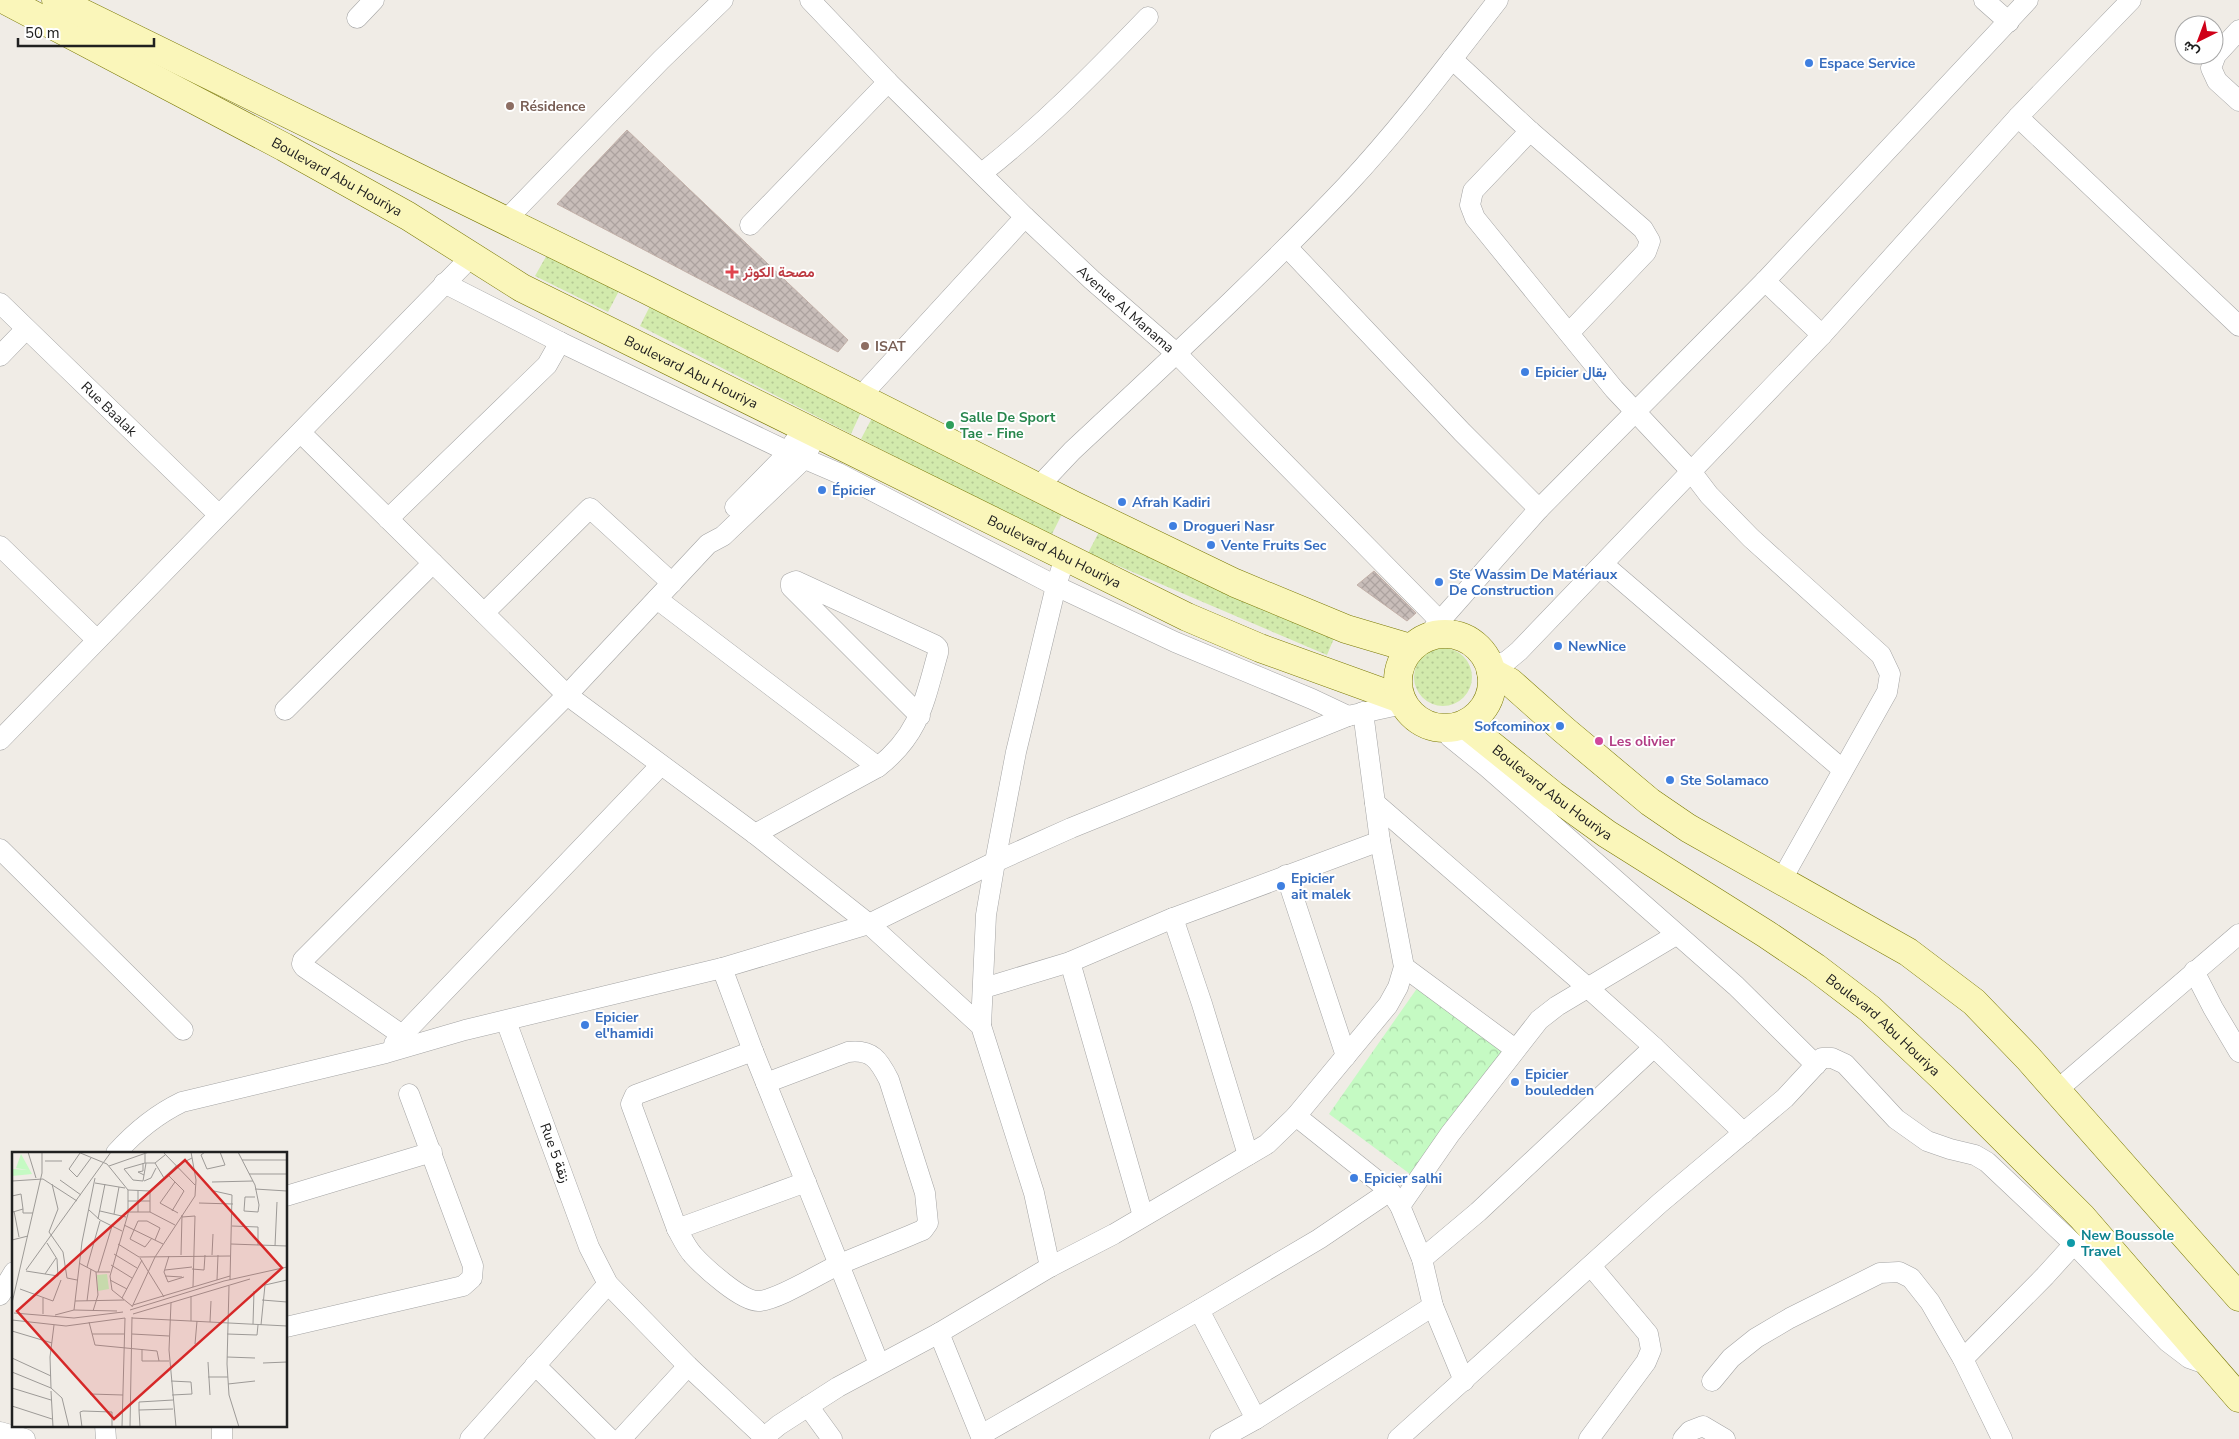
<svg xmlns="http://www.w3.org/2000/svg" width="2239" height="1439" viewBox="0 0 2239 1439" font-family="'Nunito Sans',Vazirmatn,sans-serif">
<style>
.grass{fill:url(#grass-dots)}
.park{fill:url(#park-crowns)}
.building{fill:url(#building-cross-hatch);stroke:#c2b0a8}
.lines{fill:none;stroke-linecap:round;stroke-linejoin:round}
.minor-casing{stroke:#a4a4a4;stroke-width:21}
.secondary-casing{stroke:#797804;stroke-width:29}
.minor{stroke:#fff;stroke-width:20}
.secondary{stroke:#faf6ba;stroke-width:28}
.shop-dot{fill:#3f7fe0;stroke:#fff;stroke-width:2}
.education-dot{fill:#8d6e63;stroke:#fff;stroke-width:2}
.health-dot{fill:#e0444e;stroke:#fff;stroke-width:2}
.leisure-dot{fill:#2e9e5b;stroke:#fff;stroke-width:2}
.hotel-dot{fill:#d1479c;stroke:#fff;stroke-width:2}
.culture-dot{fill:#0f9aa8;stroke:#fff;stroke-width:2}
.labels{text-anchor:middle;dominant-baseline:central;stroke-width:4;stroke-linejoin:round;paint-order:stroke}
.shop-label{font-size:14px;font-weight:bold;fill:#366cbe;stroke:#fff;text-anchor:start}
.education-label{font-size:14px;font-weight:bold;fill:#785e54;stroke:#fff;text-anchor:start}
.street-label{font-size:14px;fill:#202020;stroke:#fff}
.health-label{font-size:14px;font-weight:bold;fill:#be3a42;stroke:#fff;text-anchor:start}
.leisure-label{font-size:14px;font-weight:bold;fill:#27864d;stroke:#fff;text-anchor:start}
.hotel-label{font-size:14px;font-weight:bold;fill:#b23c85;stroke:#fff;text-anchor:start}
.culture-label{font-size:14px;font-weight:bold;fill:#0d838f;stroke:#fff;text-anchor:start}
.inset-road{fill:none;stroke:#9d9a97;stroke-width:1}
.view{fill:#d62828;fill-opacity:0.15;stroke:#d62828;stroke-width:2.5}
.inset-edge{fill:none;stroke:#202020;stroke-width:2.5}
</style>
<defs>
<pattern id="grass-dots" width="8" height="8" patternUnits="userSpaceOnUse" patternTransform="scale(1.25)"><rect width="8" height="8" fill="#d2eaac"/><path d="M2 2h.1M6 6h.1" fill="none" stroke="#b4c894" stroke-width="1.8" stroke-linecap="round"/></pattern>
<pattern id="park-crowns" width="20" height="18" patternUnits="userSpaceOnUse" patternTransform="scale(1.25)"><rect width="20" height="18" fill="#c5fac3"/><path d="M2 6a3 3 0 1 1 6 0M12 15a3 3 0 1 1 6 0" fill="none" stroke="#a9d6a7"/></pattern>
<pattern id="building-cross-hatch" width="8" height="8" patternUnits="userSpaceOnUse" patternTransform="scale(1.25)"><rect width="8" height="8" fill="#c8bdb9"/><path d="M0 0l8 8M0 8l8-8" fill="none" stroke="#aca29f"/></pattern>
</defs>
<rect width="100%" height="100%" fill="#f0ece6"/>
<!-- grass -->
<path class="grass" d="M548,253L620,289L608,312L535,276Z
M651,304L862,410L851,434L640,326Z
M873,416L1063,512L1051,536L861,439Z
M1100,530L1335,636L1327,655L1088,553Z
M1414 677a29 29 0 1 1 58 0a29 29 0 1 1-58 0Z"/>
<!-- park -->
<path class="park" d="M1418,987L1507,1050L1410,1174L1329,1114Z"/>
<!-- building -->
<path class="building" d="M627,130L848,340L838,352L557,204Z
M1374,571L1416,613L1407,621L1357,585Z"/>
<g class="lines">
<defs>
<g id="minor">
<path id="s1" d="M810,0L888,82L1025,217L1092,280L1176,353L1439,620"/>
<path d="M1984,0L2009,22"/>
<path d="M357,18L374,0"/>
<path d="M2239,30L2216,55L2211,68L2217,81L2239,101"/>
<path d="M1452,59L1530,131L1643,229L1650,241L1646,252L1569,333"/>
<path d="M2018,117L2239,326"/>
<path d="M1530,131L1473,191L1470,205L1475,218L1614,389L1690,470L1709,495L1751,538L1881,655L1890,674L1887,692L1782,879"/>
<path d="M982,173C1042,126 1095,72 1148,17"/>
<path d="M505,221L661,60L723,0"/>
<path d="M750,225L888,82"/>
<path d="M1287,247L1462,432L1539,509"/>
<path d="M1765,281L1822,335"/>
<path d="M444,283L560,342L789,452L838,473L1056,586L1175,642L1312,699L1348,716"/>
<path id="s2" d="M0,303L218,514"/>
<path d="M0,356L26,329"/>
<path d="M860,397L1025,217"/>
<path d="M301,433L567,695L755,834L869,924L981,1026L1034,1193L1050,1267"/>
<path d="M1039,486L1072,451C1165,364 1260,277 1347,185C1401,127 1449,63 1498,0"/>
<path d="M735,507L789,452L794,442"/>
<path d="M388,519L547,365L560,342"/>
<path d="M0,546L96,639"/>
<path d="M1603,564L1842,769"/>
<path d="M657,599L878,767"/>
<path d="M484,613L590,508L672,583"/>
<path d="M1425,638L1539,509L1765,281L2028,0"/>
<path d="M1490,666L1507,661L1519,651L1822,335L2018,117L2131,0"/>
<path d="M285,710L433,563"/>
<path d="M1444,728L1450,737L1487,767L1736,986L1816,1065"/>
<path d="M0,740L471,257"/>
<path d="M1375,803L1587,987L1654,1047L1744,1133"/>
<path d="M755,834L878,767C920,734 924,702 938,653V648L935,645L796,581L791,583V587L920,716"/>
<path d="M0,849L183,1030"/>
<path d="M1286,875L1346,1056"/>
<path d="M1173,918L1202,1004L1248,1155"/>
<path d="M1070,962L1143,1216"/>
<path d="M1404,967L1515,1049"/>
<path d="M722,968L753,1051L879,1364"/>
<path d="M2194,971L2213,1008L2239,1052"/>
<path d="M984,988L1070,962L1173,918L1380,841"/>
<path d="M506,1021L589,1247L608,1284L688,1366L764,1437"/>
<path d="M981,1026L986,915L995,862L1016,752L1056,586L1065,557"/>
<path d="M402,1035L304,967L302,964L303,960L567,695L708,544L723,536L805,458L810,447"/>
<path d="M394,1044L660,766"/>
<path d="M753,1051L635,1095L631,1104L677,1229C682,1238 686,1247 693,1255C704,1267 741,1301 758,1301C776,1301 819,1274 838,1265C866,1253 895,1242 923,1230L928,1223L925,1193L889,1080C879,1060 872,1049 848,1052L766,1083"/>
<path d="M2056,1091L2239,934"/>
<path d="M1296,1116L1390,1191L1400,1206L1422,1259L1433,1306L1464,1381"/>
<path d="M116,1153C135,1132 157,1114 182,1102L386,1053L465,1030L722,968L869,924L995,862L1071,828L1348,716L1403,704"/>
<path d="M286,1196L432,1152"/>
<path d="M1400,1206L1450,1134L1539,1020L1557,1006L1676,935"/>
<path d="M677,1229L806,1182"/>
<path d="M1422,1259L1478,1212L1654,1047"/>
<path d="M0,1295L14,1272"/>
<path d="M1199,1310L1256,1419"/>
<path d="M286,1327L463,1286L472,1278L473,1266L409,1094"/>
<path d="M939,1333L982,1439"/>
<path d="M1963,1359L2045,1276L2074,1244"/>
<path d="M535,1365L610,1439"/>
<path d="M1712,1381L1731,1358L1756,1338L1790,1318L1880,1273L1899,1272L1911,1278L1930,1302L1963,1359L2002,1439"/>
<path d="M808,1406L832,1439"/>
<path d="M105,1425L106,1439"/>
<path d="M222,1425V1439"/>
<path d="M0,1432L25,1439"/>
<path d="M981,1435L1199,1310L1319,1239L1390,1191"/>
<path d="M470,1439L608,1284"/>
<path d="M621,1439L688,1366"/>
<path d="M762,1439L779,1425L838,1387L939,1333L1050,1267L1114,1234L1267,1144L1296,1116L1388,1005L1398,987L1404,967L1380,841L1363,712"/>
<path d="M1220,1439L1256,1419L1433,1306"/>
<path d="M1398,1439L1660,1203L1785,1098L1822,1058H1832L1845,1064L1896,1119L1927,1141L1950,1149L1975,1155L1987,1162L2074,1244L2168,1342L2189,1358L2206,1364"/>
<path d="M1589,1439L1646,1362L1651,1350L1648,1334L1591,1266"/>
<path d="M1683,1439L1690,1431L1703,1426L1725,1439"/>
</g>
<g id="secondary">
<path id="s3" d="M5,0L284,147L408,216L522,288L1187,617L1260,648L1401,699"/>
<path d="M56,0L647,290L1073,505L1235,583L1346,629L1410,648"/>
<circle cx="1445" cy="681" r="47"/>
<path d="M1491,672L1510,682L1564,730L1650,802L1688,828L1908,952L1974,1002L2028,1058L2239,1297"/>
<path id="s4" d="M1465,724L1553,795L1607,834L1766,934L1815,967L1870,1009L1942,1077L2082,1217L2239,1398"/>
</g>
</defs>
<!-- minor casing -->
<use href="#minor" class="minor-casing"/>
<!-- secondary casing -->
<use href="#secondary" class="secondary-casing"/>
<!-- minor -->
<use href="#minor" class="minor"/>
<!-- secondary -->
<use href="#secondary" class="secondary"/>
</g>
<!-- markers -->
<g class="shop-dot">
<circle cx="1809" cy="63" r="5"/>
<circle cx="1525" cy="372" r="5"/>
<circle cx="822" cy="490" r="5"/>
<circle cx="1122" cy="502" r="5"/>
<circle cx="1173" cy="526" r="5"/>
<circle cx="1211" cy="545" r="5"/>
<circle cx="1439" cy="582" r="5"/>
<circle cx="1558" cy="646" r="5"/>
<circle cx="1560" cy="726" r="5"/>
<circle cx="1670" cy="780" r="5"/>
<circle cx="1281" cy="886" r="5"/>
<circle cx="585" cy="1025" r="5"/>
<circle cx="1515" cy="1082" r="5"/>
<circle cx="1354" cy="1178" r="5"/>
</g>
<g class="education-dot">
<circle cx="510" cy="106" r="5"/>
<circle cx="865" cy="346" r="5"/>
</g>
<path class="health-dot" d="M729.5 264.5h5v5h5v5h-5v5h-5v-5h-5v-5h5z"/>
<circle class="leisure-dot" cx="950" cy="425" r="5"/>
<circle class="hotel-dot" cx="1599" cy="741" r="5"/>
<circle class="culture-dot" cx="2071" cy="1243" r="5"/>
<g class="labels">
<!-- shop labels -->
<g class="shop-label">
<text x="1819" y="63">Espace Service</text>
<text x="1535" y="372">Epicier بقال</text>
<text x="832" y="490">Épicier</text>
<text x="1132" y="502">Afrah Kadiri</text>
<text x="1183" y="526">Drogueri Nasr</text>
<text x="1221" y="545">Vente Fruits Sec</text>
<text x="1449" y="574">Ste Wassim De Matériaux<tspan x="1449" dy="16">De Construction</tspan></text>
<text x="1568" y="646">NewNice</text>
<text x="1550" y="726" text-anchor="end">Sofcominox</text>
<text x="1680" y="780">Ste Solamaco</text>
<text x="1291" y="878">Epicier<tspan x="1291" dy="16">ait malek</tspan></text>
<text x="595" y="1017">Epicier<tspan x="595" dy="16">el'hamidi</tspan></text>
<text x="1525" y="1074">Epicier<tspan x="1525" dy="16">bouledden</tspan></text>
<text x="1364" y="1178">Epicier salhi</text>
</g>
<!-- education labels -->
<g class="education-label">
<text x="520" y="106">Résidence</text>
<text x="875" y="346">ISAT</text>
</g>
<!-- street labels -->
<g class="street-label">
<text stroke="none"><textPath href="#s3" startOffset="376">Boulevard Abu Houriya</textPath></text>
<text stroke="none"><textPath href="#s1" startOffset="442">Avenue Al Manama</textPath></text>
<text stroke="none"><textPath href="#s3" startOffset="781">Boulevard Abu Houriya</textPath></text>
<text stroke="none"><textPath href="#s2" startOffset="152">Rue Baalak</textPath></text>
<text stroke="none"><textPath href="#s3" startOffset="1186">Boulevard Abu Houriya</textPath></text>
<text stroke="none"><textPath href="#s4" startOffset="111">Boulevard Abu Houriya</textPath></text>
<text stroke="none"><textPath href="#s4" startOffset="516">Boulevard Abu Houriya</textPath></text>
<text transform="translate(555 1153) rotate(70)">Rue 5 زنقة</text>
</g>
<!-- health labels -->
<g class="health-label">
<text x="743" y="272">مصحة الكوثر</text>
</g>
<!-- leisure labels -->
<g class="leisure-label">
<text x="960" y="417">Salle De Sport<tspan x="960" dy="16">Tae - Fine</tspan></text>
</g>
<!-- hotel labels -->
<g class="hotel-label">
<text x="1609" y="741">Les olivier</text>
</g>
<!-- culture labels -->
<g class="culture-label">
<text x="2081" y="1235">New Boussole<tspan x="2081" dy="16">Travel</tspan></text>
</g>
</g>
<!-- overview -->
<g transform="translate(12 1152)">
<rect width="275" height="275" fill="#f0ece6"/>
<path d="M9,2L20,22L0,24V17L16,18L4,16ZM95,122L97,137L86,139L85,123Z" fill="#c5fac3"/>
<path class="inset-road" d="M16,0L24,26M66,0L95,12L116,38V62L98,124L100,138L120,154M151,0L183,33M193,0L189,3L195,17L213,13L208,0M226,0L243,33L247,53L246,60L232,59L233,45H243M68,1L57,17L65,25L79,6M133,2V11H143M230,8H275M33,9H50M131,11V19L126,20L132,23M133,11L112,17L121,28L131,29L134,11M97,14L137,0M155,22L172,39L160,59M237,22H275M152,26L143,11L153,3M48,28L69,43M0,29L31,27L65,49M132,29L139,26L144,16M163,30L148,51L166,61M200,30L241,29M83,31L113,36M40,32L46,57L37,80L51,100L55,126L65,128M243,37L275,39M116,38L138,39M126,38V60M138,39L164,14L180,6M138,39V60M202,39L220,43L218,128M0,44L9,42L11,57M116,49H138M187,51L221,52M77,58L88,68L110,79M2,59L7,85M88,59L114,65M1,60L11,57V61H21M116,60H138L163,73M102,62L107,35M170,65L183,64L181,135M86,67L93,32M112,73L151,92M220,74L246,75V93M140,86L133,95L118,87L126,69H135L148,76L143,88M0,88L16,84M106,92L127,105L218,104M219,92L275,94M263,94L265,50M102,102L125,116M169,103L170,63M200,103L201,82M157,104L152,120L156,130L172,125M128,106L152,145M67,111L84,120H98M99,113L120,126M75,115L88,69M180,117L192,118L193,103M14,118L99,0M153,118L180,115M14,119L46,124L45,107L35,91M86,120L100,74M33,122L44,106M153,124L170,125M98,128L115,137M205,128L206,103M217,134L215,212L217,243L227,275M8,137L41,149L49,128M110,146L130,108M250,148L275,150M63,149L112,148M75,149L79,117M0,151L30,21V0M159,151L157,198L164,275M121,153L218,124M120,155L143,105L183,44L184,28L179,0M62,158L70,90L83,26M118,158L212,129L275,115M81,159L86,143L84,120M2,161L62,166L111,160M31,162V146M121,162L238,127M43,163L62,158L105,159M120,166L275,174M0,168L54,174L113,166M179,169V144M77,170L83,193L145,199L147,209M198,170L199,149M241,172L242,139M42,173L38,205L39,236L50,246L57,275M249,173L253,133L275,128M0,179L40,191M80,182H112M120,182L157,184M215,182L245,183L246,173M183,192L185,169M130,197V209H157M215,205L243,206M0,206L39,224M196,210L198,243M251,211L275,210M0,220L39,236M196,225H216M159,229L179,230L180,242L160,243M216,232L243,229M0,236L39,248M39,239L41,275M78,242L111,243M161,248L127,250V258L161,257M0,254L40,267M127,258L128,275M70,275L68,260L71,259L100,260V275M110,275L113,166M118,275L120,165"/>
<path class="view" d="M173,8L270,116L102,267L5,159Z"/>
<rect width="275" height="275" class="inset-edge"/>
</g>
<!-- north arrow -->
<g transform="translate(2199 40) rotate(222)"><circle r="24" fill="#ffffff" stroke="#a6a6a6"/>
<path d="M0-4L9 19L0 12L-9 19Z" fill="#cf0018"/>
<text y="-8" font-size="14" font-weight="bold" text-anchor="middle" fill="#202020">ش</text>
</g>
<!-- scale -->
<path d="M18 38v8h136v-8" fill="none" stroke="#202020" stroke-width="2.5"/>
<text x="25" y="38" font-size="15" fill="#202020" stroke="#ffffff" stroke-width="4" paint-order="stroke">50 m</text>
</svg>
